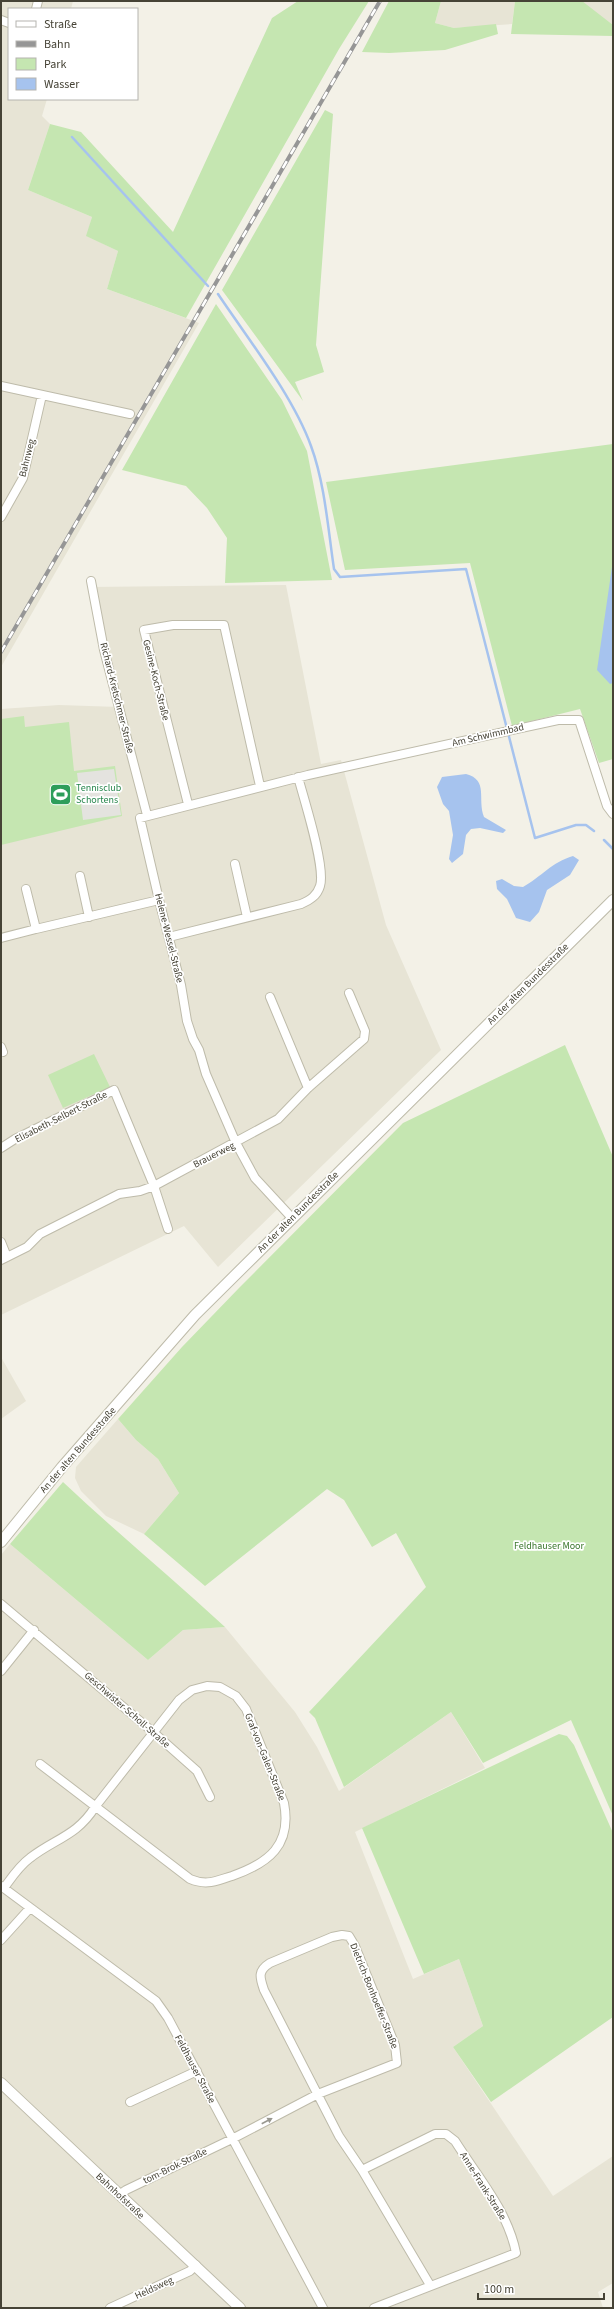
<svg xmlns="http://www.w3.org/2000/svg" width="614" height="2309" viewBox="0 0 614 2309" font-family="'Source Sans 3',sans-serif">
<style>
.residential{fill:#e7e4d5}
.green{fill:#c5e6b1}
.parking{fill:#e4e3df}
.water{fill:#a6c3ee}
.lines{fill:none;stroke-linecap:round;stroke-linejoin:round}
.stream{stroke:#a6c3ee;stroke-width:2.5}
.minor-casing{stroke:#bebbaa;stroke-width:10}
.tertiary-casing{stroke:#bebbaa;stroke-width:12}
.minor{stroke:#fff;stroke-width:8}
.tertiary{stroke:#fff;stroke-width:10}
.rail-casing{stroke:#969696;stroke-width:4}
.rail{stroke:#fff;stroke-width:2.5;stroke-dasharray:8;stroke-linecap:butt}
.oneway{fill:#999890}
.labels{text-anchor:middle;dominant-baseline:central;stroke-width:3.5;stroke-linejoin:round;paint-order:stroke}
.street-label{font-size:10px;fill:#464336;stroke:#fff}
.leisure-label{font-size:10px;fill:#27864d;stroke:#fff;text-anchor:start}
.park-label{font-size:10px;fill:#3a762c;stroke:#fff}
</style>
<rect width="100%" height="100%" fill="#f3f1e7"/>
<!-- residential -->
<path class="residential" d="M1,1H73L71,9H9V99H47L42,116L50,124L28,190L92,217L87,236L118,251L107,289L199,323L1,667Z
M441,1H515L512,24L454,28L435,23Z
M582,1H613V25L582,3Z
M286,585L321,764L341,760L386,925L441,1050L218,1267L184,1226L1,1315V709L59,705L119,707L89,587Z
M1,1357L26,1401L1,1419Z
M118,1419L136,1440L158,1459L179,1493L144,1534L106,1516L81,1491L75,1478L76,1467Z
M10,1544L148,1660L183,1630L225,1627L295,1712L317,1747L339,1791L451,1712L485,1768L355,1832L413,1979L459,1959L483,2026L453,2047L553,2196L613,2156V2283L598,2292L603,2308H1V1555Z"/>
<!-- green -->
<path class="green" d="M298,1H369L339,49L186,318L107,289L118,251L86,236L92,217L28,190L50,124L81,132L173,232L272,18Z
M389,1H441L435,23L454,28L496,24L498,34L445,50L389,53L362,52Z
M515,1H582L613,25V36L511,34Z
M325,110L333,114L316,345L324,372L295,382L303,401L222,290Z
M216,304L282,400L307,451L332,580L225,583L227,538L207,508L186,486L122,470Z
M613,444V759L599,763L580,709L512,726L470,563L345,570L326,482Z
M24,716L25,727L69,722L74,771L115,766L122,816L1,845V719Z
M565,1045L613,1157V1816L571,1720L483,1763L451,1712L344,1787L315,1718L309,1712L426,1587L396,1533L372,1547L344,1500L327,1489L205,1586L144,1534L179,1493L158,1459L136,1440L118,1419L182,1347L239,1288L403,1123Z
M94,1054L110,1087L63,1108L48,1075Z
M63,1482C116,1532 172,1578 225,1627L183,1630L148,1660L10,1544Z
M559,1734L567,1736L574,1745L613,1833V2017L491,2102L453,2047L483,2026L459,1959L424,1974L362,1828Z"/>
<!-- parking -->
<path class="parking" d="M114,769L121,815L83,820L77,773Z"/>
<!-- water -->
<path class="water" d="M613,560V683L610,684L597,670Z
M466,774C489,780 477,799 484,817L506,830L503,833L480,828L471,829L466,835L463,854L452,863L449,859L453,835L449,811L443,804L437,787L442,777Z
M573,856L579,860L570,875L547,890L539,912L530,922L516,918L507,899L497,889L496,881L502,879L514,886L523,887C541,877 552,862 573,856Z"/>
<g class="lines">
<!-- stream -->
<path class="stream" d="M72,137L208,286
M218,294C248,339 293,396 311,446C325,484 328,529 334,569L340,577L466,569L535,838L576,825H586L594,831
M604,840L613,849"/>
<defs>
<path id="minor" d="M36,9L38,1
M1,20L9,23
M1,386L130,414
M1,517L23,478L42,395
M91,581L104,650L147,815
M188,804L144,630L173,625H224L260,786
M235,864L247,917
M80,876L89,917
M26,889L36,929L159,900
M169,937L301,904C310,900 317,896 320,886C326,868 304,799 298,777
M1,938L36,929
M270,997L308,1088
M1,1047L3,1052
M1,1148L15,1139L114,1090L154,1186L168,1229
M292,1218L255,1178L236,1143L206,1074L199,1050L193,1039L187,1021L181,985L159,900L140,818L308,775L558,720H579L607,806L613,814
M1,1242L7,1257
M1,1260L27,1247L40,1234L119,1194L140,1191L154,1186L278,1119L308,1088L364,1039L365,1031L349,993
M1,1604L153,1732L197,1771L210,1797
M1,1671L34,1630
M1,1886L156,2001L168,2018L323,2308
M4,1888C12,1877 19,1866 30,1858C54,1839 77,1836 95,1807L179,1700L192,1690L207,1686L220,1687L236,1696L246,1709L284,1803C292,1845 269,1863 232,1876C215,1881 207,1886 190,1879L40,1764
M1,1940L30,1908
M130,2102L197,2071
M362,2170L435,2134H446L455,2141C477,2176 508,2211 516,2253L374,2308
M119,2195L126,2190L232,2139L318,2094L397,2063L395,2045L355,1946L349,1936L342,1935L332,1937L270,1963C257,1971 260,1978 264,1990L339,2136L362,2170L430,2285
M110,2308L190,2271L196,2265"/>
<path id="tertiary" d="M1,1542L62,1467L195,1315L613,900
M1,2083L240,2308"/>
</defs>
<!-- minor casing -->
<use href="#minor" class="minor-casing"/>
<!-- tertiary casing -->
<use href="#tertiary" class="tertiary-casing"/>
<!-- minor -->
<use href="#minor" class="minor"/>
<!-- tertiary -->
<use href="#tertiary" class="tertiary"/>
<defs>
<path id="rail" d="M1,652L380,1"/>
</defs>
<!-- rail casing -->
<use href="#rail" class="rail-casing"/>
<!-- rail -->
<use href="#rail" class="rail"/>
</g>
<!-- one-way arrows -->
<defs><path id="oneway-solid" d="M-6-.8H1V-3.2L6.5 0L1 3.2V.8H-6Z"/></defs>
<use class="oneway" href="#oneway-solid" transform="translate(267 2121) rotate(-28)"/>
<!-- icons -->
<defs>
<symbol id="stadium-square" viewBox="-11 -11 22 22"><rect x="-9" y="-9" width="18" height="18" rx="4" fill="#2e9e5b" stroke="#fff"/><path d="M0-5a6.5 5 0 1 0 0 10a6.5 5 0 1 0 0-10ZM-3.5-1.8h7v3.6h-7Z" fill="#fff"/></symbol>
</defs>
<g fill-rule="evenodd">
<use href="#stadium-square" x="48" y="782" width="25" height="25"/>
</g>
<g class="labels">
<!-- street labels -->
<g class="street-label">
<text transform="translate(27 458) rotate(-76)">Bahnweg</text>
<text transform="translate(156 680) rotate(76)">Gesine-Koch-Straße</text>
<text transform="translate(117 698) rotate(76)">Richard-Kretschmer-Straße</text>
<text transform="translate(488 735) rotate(-13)">Am Schwimmbad</text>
<text transform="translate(169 938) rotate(76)">Helene-Wessel-Straße</text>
<text transform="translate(528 984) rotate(-45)">An der alten Bundesstraße</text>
<text transform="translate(61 1117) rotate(-27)">Elisabeth-Selbert-Straße</text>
<text transform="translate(214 1155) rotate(-27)">Brauerweg</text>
<text transform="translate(298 1212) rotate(-45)">An der alten Bundesstraße</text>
<text transform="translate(78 1450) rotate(-49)">An der alten Bundesstraße</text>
<text transform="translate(127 1710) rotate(41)">Geschwister-Scholl-Straße</text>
<text transform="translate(265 1757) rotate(68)">Graf-von-Galen-Straße</text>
<text transform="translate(374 1996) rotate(68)">Dietrich-Bonhoeffer-Straße</text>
<text transform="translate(195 2069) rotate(62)">Feldhauser Straße</text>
<text transform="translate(175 2166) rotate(-26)">tom-Brok-Straße</text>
<text transform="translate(483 2186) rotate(58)">Anne-Frank-Straße</text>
<text transform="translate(120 2196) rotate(43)">Bahnhofstraße</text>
<text transform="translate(154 2288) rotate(-25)">Heldsweg</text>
</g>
<!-- leisure labels -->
<g class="leisure-label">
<text x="76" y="788">Tennisclub<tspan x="76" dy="12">Schortens</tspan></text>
</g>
<!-- park labels -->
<g class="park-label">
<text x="549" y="1546">Feldhauser Moor</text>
</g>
</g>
<!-- border -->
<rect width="614" height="2309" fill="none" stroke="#464336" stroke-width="4"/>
<!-- legend -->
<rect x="8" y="8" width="130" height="92" fill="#ffffff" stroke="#b5b4af"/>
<rect x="16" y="21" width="20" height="6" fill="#ffffff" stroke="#b5b4af"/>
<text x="44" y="28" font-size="12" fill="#464336">Straße</text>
<rect x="16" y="41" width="20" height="6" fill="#969696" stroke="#b5b4af"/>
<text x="44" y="48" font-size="12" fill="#464336">Bahn</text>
<rect x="16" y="58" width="20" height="12" fill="#c5e6b1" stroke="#b5b4af"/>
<text x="44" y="68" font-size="12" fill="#464336">Park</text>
<rect x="16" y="78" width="20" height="12" fill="#a6c3ee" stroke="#b5b4af"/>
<text x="44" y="88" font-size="12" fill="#464336">Wasser</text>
<!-- scale -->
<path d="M478 2293v6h126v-6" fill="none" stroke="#464336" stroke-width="2"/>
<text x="484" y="2293" font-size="12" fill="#464336" stroke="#ffffff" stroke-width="3" paint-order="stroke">100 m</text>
</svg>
